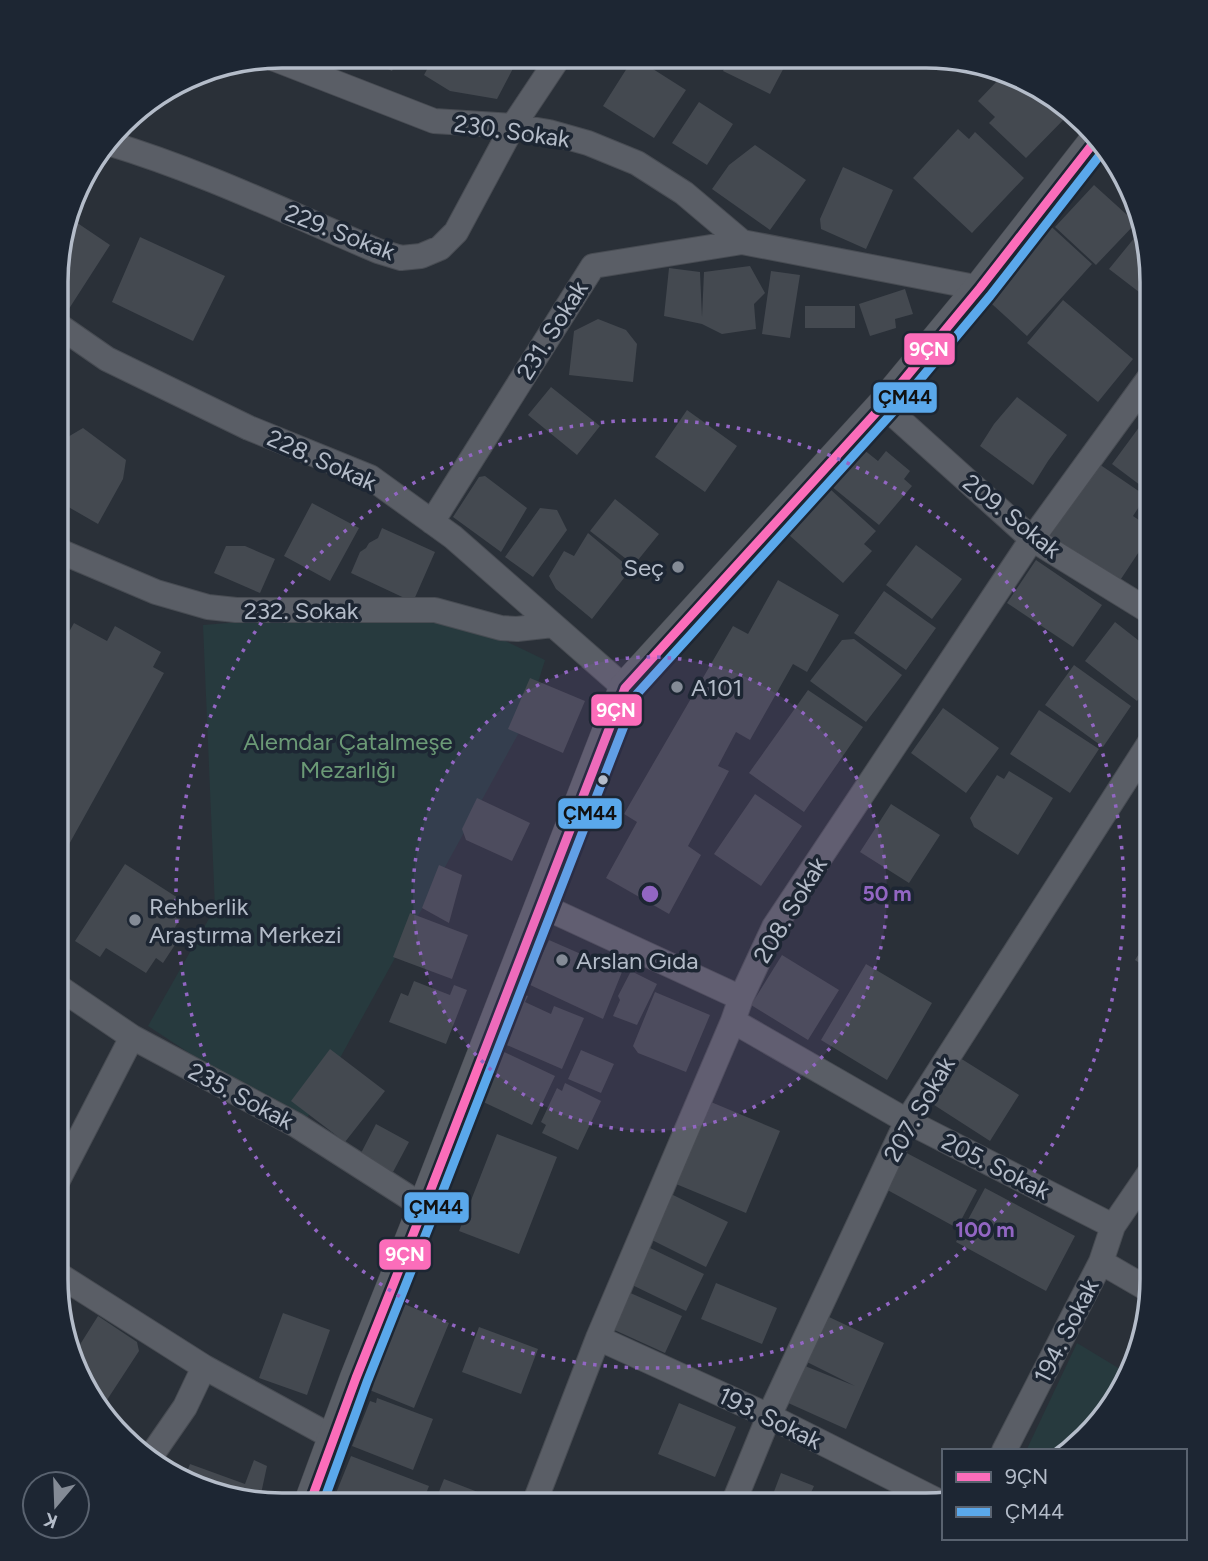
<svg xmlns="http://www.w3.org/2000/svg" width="1208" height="1561" viewBox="0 0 1208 1561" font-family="Figtree,sans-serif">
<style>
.green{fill:#273a3e}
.building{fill:#444950}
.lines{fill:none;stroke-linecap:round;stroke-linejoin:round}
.minor-casing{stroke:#484c53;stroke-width:26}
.tertiary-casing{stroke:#484c53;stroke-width:33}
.minor{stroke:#5a5e66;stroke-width:24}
.tertiary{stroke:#5a5e66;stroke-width:32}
.bus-1-casing{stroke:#1d2633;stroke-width:14}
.bus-2-casing{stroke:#1d2633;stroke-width:14}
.bus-1{stroke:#fb6dba;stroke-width:9}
.bus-2{stroke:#5aa8eb;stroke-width:9}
.ring{fill:none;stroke:#9266c3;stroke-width:3.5;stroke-dasharray:3.5 7}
.poi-dot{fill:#848b96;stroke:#1d2633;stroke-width:2.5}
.bus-dot{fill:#b4bcc9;stroke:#1d2633;stroke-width:2.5}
.labels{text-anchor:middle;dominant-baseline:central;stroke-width:7;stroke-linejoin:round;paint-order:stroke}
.street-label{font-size:24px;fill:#b4bcc9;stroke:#1d2633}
.poi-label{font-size:24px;fill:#b4bcc9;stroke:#1d2633;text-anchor:start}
.park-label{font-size:24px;fill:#6b9a76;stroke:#1d2633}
.rim{fill:none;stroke:#b4bcc9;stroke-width:3.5}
.centre{fill:#9266c3;stroke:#1d2633;stroke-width:3.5}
.ring-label{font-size:21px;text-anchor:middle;font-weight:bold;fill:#9266c3;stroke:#1d2633;stroke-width:7;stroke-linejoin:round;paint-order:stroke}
.line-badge{stroke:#1d2633;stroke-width:2.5}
.badge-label{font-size:19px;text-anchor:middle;font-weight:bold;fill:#fff}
.pale-badge-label{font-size:19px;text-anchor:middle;font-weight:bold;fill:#111}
</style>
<rect width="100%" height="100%" fill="#2a3038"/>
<!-- green -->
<path class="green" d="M434,607L545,660L527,718L302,1127L148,1026L215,908L203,625Z
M1077,1343L1125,1372L1114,1405L1061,1451H1026Z"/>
<!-- building -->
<path class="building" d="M362,56H399L392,71Z
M434,56H449L519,57L497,99L450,91L424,75Z
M634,57L686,90L654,138L603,106Z
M730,57H771L789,58L770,94L723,71Z
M1001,77L1063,103L1071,112L1026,158L989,123L995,117L978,101Z
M699,102L733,124L707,165L672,143Z
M958,129L969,139L975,132L1024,178L972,233L913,178Z
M755,145L806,180L770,230L712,189L729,165Z
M843,167L893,190L866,249L821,229L820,219Z
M1094,185L1136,223L1096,265L1055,227Z
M70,218L110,245L65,315L58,310V253Z
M1044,220L1092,264L1027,336L982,295Z
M1140,231L1152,282V302L1109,269Z
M140,237L225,276L193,341L112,302Z
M750,266L765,293L754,304L756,329L722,334L702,324L664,316L669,268L700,272L702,317L704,272Z
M771,271L800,275L790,338L762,334Z
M905,289L913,314L895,319L896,328L870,336L859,304Z
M1063,300L1133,359L1098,402L1027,343Z
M805,306H855V328H805Z
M598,319L626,330L637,344L633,382L569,375L574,331Z
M551,387L600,426L577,455L528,415Z
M1017,397L1067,435L1048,461L1033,485L980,446L994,424Z
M687,410L737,446L705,492L655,457Z
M1143,422L1152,429V494L1112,464Z
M83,428L126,460L123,479L98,524L58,501V453L61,441Z
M863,449L878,461L886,451L910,471L904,479L912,486L879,525L831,486Z
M1099,464L1146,496L1133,516L1152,529V532L1119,582L1050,536Z
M485,476L527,508L501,552L453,517L479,477Z
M830,489L876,531L864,544L872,551L843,583L789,535Z
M615,499L659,534L634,565L590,531Z
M312,503L359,528L330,581L284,556Z
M540,508L557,510L567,530L533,577L505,557Z
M382,528L435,552L413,602L351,573L360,552L366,548L369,543L378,538Z
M588,533L631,569L592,619L556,589L549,576L564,551L574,556Z
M916,545L962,579L932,619L886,585Z
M226,546H245L275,559L260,593L214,573Z
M1036,560L1102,605L1073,647L1007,603Z
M778,580L839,615L807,672L793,664L750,740L736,732L718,766L729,771L688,846L701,855L669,914L606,878L637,822L624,814L733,626L748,634Z
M884,591L936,628L906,670L854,633Z
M1115,622L1152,651V681L1137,701L1085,661Z
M74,623L107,641L115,626L161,652L153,667L164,673L57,866V653Z
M854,639L902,675L866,722L810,681L842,640Z
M1074,665L1131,706L1103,747L1045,705Z
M530,678L585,701L563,753L508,729Z
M808,690L863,727L804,812L749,773Z
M943,708L999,748L966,793L911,753Z
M1039,710L1099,749L1070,793L1010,754Z
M1009,771L1053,798L1018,855L974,827L970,818L997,775L1004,779Z
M755,794L802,826L761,886L714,854Z
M477,798L530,823L512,861L466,840L462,829Z
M891,804L940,835L909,883L860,852Z
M125,864L189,905L174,929L182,934L163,963L156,958L146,973L106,948L100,957L75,941Z
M439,865L462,875L449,923L422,908Z
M410,913L468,935L452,979L393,957Z
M1152,933V971L1135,960Z
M549,940L622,972L603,1019L528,984Z
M782,955L839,990L808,1040L751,1005Z
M866,964L932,1003L887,1080L821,1040Z
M631,971L657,984L637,1025L613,1016L620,1000L618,996Z
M414,981L450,995L454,985L467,990L446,1044L389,1022L401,993L408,996Z
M655,992L710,1015L686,1072L638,1053L633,1046Z
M523,994L528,996L525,1002L551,1014L554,1006L584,1018L562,1069L502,1043Z
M330,1049L385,1091L345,1142L291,1101Z
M581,1050L614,1064L601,1093L568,1079Z
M502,1051L555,1076L532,1125L479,1100Z
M960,1058L1019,1095L990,1141L931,1103Z
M565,1083L601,1101L578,1150L542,1133L546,1125L541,1122L557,1088L562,1091Z
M711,1102L780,1131L746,1213L676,1184Z
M376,1124L409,1142L393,1172L360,1155Z
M497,1134L557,1157L519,1254L459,1231Z
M901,1150L977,1190L957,1228L882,1187Z
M985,1188L1075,1236L1046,1291L956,1242Z
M671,1194L728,1222L706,1267L648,1238Z
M646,1246L704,1274L686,1311L628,1283Z
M716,1283L777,1308L762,1344L701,1319Z
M626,1291L682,1316L665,1353L610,1328Z
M402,1303L449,1323L414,1408L367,1389Z
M283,1313L330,1330L307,1395L259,1378Z
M98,1316L137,1342L139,1351L105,1403L94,1396L80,1379L74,1354Z
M829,1317L884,1343L846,1429L786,1402L805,1366L855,1386L807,1362Z
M479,1327L538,1349L521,1394L462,1372Z
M377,1398L433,1419L413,1470L352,1446L370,1401L376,1403Z
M679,1403L736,1427L715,1477L658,1454Z
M351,1456L429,1486L422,1504L332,1503Z
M254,1460L267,1466L259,1503H253L185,1477L190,1464L245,1484Z
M781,1473L814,1486L810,1495L833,1505H769Z
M444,1479L496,1499L494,1504H434Z"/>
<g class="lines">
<defs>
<path id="minor" d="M272,58L434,121L513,126L549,132L588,143L637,163L684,193L742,242L980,288
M108,143C201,171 288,213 378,251L401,258L421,256L440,248L456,232L513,126L559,57
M58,325L107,359L249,428L370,477L453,537L625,688
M883,405L1032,539L1152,613
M432,522L593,266L742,242
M57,550L156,592L208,607L236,610H435L501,628L517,629L553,625
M540,905L741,998
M57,986L132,1037L296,1125L424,1207
M733,1021L907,1121L1113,1226
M56,1184L132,1037
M1101,1262L1113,1226L1152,1169
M56,1273L204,1367
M598,1338L769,1416L940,1502
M1004,1451L1101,1262L1151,1291
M149,1459L185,1407L204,1367L334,1438
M534,1504L598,1338L733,1021L741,998L774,927L1032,539L1152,374
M733,1504L769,1416L907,1121L1152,739"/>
<path id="tertiary" d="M310,1503L356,1378L424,1207L625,688L883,405L980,288L1095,141"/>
</defs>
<!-- minor casing -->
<use href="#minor" class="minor-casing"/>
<!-- tertiary casing -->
<use href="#tertiary" class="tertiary-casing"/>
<!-- minor -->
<use href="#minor" class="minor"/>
<!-- tertiary -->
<use href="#tertiary" class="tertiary"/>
<defs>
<path id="bus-1" d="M310,1503L356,1378L424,1207L625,688L883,405L980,288L1095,141"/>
<path id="bus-2" d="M323,1503L367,1382L435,1211L636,695L892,413L990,296L1103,151"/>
</defs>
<!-- bus-1 casing -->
<use href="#bus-1" class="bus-1-casing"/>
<!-- bus-2 casing -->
<use href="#bus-2" class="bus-2-casing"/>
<!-- bus-1 -->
<use href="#bus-1" class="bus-1"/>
<!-- bus-2 -->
<use href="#bus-2" class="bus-2"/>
</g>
<!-- distance rings -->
<circle cx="650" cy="894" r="237" fill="#9266c3" fill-opacity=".12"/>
<g class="ring">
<circle cx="650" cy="894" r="237"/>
<circle cx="650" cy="894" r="474"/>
</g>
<!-- markers -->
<g class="poi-dot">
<circle cx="678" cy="567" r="7"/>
<circle cx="677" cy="687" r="7"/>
<circle cx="135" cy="920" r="7"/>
<circle cx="562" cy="960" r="7"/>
</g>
<circle class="bus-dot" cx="603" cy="780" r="6"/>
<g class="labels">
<!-- street labels -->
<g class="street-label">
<text transform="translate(512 131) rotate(8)">230. Sokak</text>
<text transform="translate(340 232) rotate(21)">229. Sokak</text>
<text transform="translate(552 330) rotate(-58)">231. Sokak</text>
<text transform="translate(322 460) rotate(24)">228. Sokak</text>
<text transform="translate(1012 516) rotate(39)">209. Sokak</text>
<text x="301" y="610">232. Sokak</text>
<text transform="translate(790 910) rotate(-59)">208. Sokak</text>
<text transform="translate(241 1096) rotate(28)">235. Sokak</text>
<text transform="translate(919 1109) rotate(-60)">207. Sokak</text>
<text transform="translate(996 1166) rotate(27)">205. Sokak</text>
<text transform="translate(1066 1331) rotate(-63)">194. Sokak</text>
<text transform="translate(770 1418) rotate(26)">193. Sokak</text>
</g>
<!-- poi labels -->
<g class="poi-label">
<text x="664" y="567" text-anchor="end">Seç</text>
<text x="691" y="687">A101</text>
<text x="149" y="906">Rehberlik<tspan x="149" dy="28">Araştırma Merkezi</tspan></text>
<text x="576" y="960">Arslan Gıda</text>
</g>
<!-- park labels -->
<g class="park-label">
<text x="348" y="741">Alemdar Çatalmeşe<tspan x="348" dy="28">Mezarlığı</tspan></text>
</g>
</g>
<!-- crop -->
<path d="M0 0H1208V1561H0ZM282 68H926A214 214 0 0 1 1140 282V1279A214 214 0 0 1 926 1493H282A214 214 0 0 1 68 1279V282A214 214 0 0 1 282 68Z" fill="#1d2633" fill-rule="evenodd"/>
<path class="rim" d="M282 68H926A214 214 0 0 1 1140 282V1279A214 214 0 0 1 926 1493H282A214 214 0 0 1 68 1279V282A214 214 0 0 1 282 68Z"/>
<circle cx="650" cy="894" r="10" class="centre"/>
<g class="ring-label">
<text x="887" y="901">50 m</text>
<text x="985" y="1237">100 m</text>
</g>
<g class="line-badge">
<rect x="903" y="332" width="53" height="34" rx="7" fill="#fb6dba"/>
<rect x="872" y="381" width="66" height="33" rx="7" fill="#5aa8eb"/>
<rect x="590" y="693" width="53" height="34" rx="7" fill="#fb6dba"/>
<rect x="557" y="797" width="66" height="33" rx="7" fill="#5aa8eb"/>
<rect x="403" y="1191" width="67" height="33" rx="7" fill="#5aa8eb"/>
<rect x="378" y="1238" width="54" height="33" rx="7" fill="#fb6dba"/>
</g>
<g class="badge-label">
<text x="929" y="356">9ÇN</text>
<text x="616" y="717">9ÇN</text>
<text x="405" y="1261">9ÇN</text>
</g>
<g class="pale-badge-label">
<text x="905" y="404">ÇM44</text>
<text x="590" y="820">ÇM44</text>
<text x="436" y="1214">ÇM44</text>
</g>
<!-- legend -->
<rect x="942" y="1449" width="245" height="91" fill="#1d2633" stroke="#59626f" stroke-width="2"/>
<rect x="956" y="1472" width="35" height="10" fill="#fb6dba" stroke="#59626f" stroke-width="2"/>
<text x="1005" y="1484" font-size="21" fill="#b4bcc9">9ÇN</text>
<rect x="956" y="1507" width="35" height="10" fill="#5aa8eb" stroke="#59626f" stroke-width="2"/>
<text x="1005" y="1519" font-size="21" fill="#b4bcc9">ÇM44</text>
<!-- north arrow -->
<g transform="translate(56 1505) rotate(199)"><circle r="33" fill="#1d2633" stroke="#59626f" stroke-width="2"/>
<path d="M0-5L12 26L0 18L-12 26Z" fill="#848b96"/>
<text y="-10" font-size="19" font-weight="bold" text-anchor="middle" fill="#b4bcc9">K</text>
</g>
</svg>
